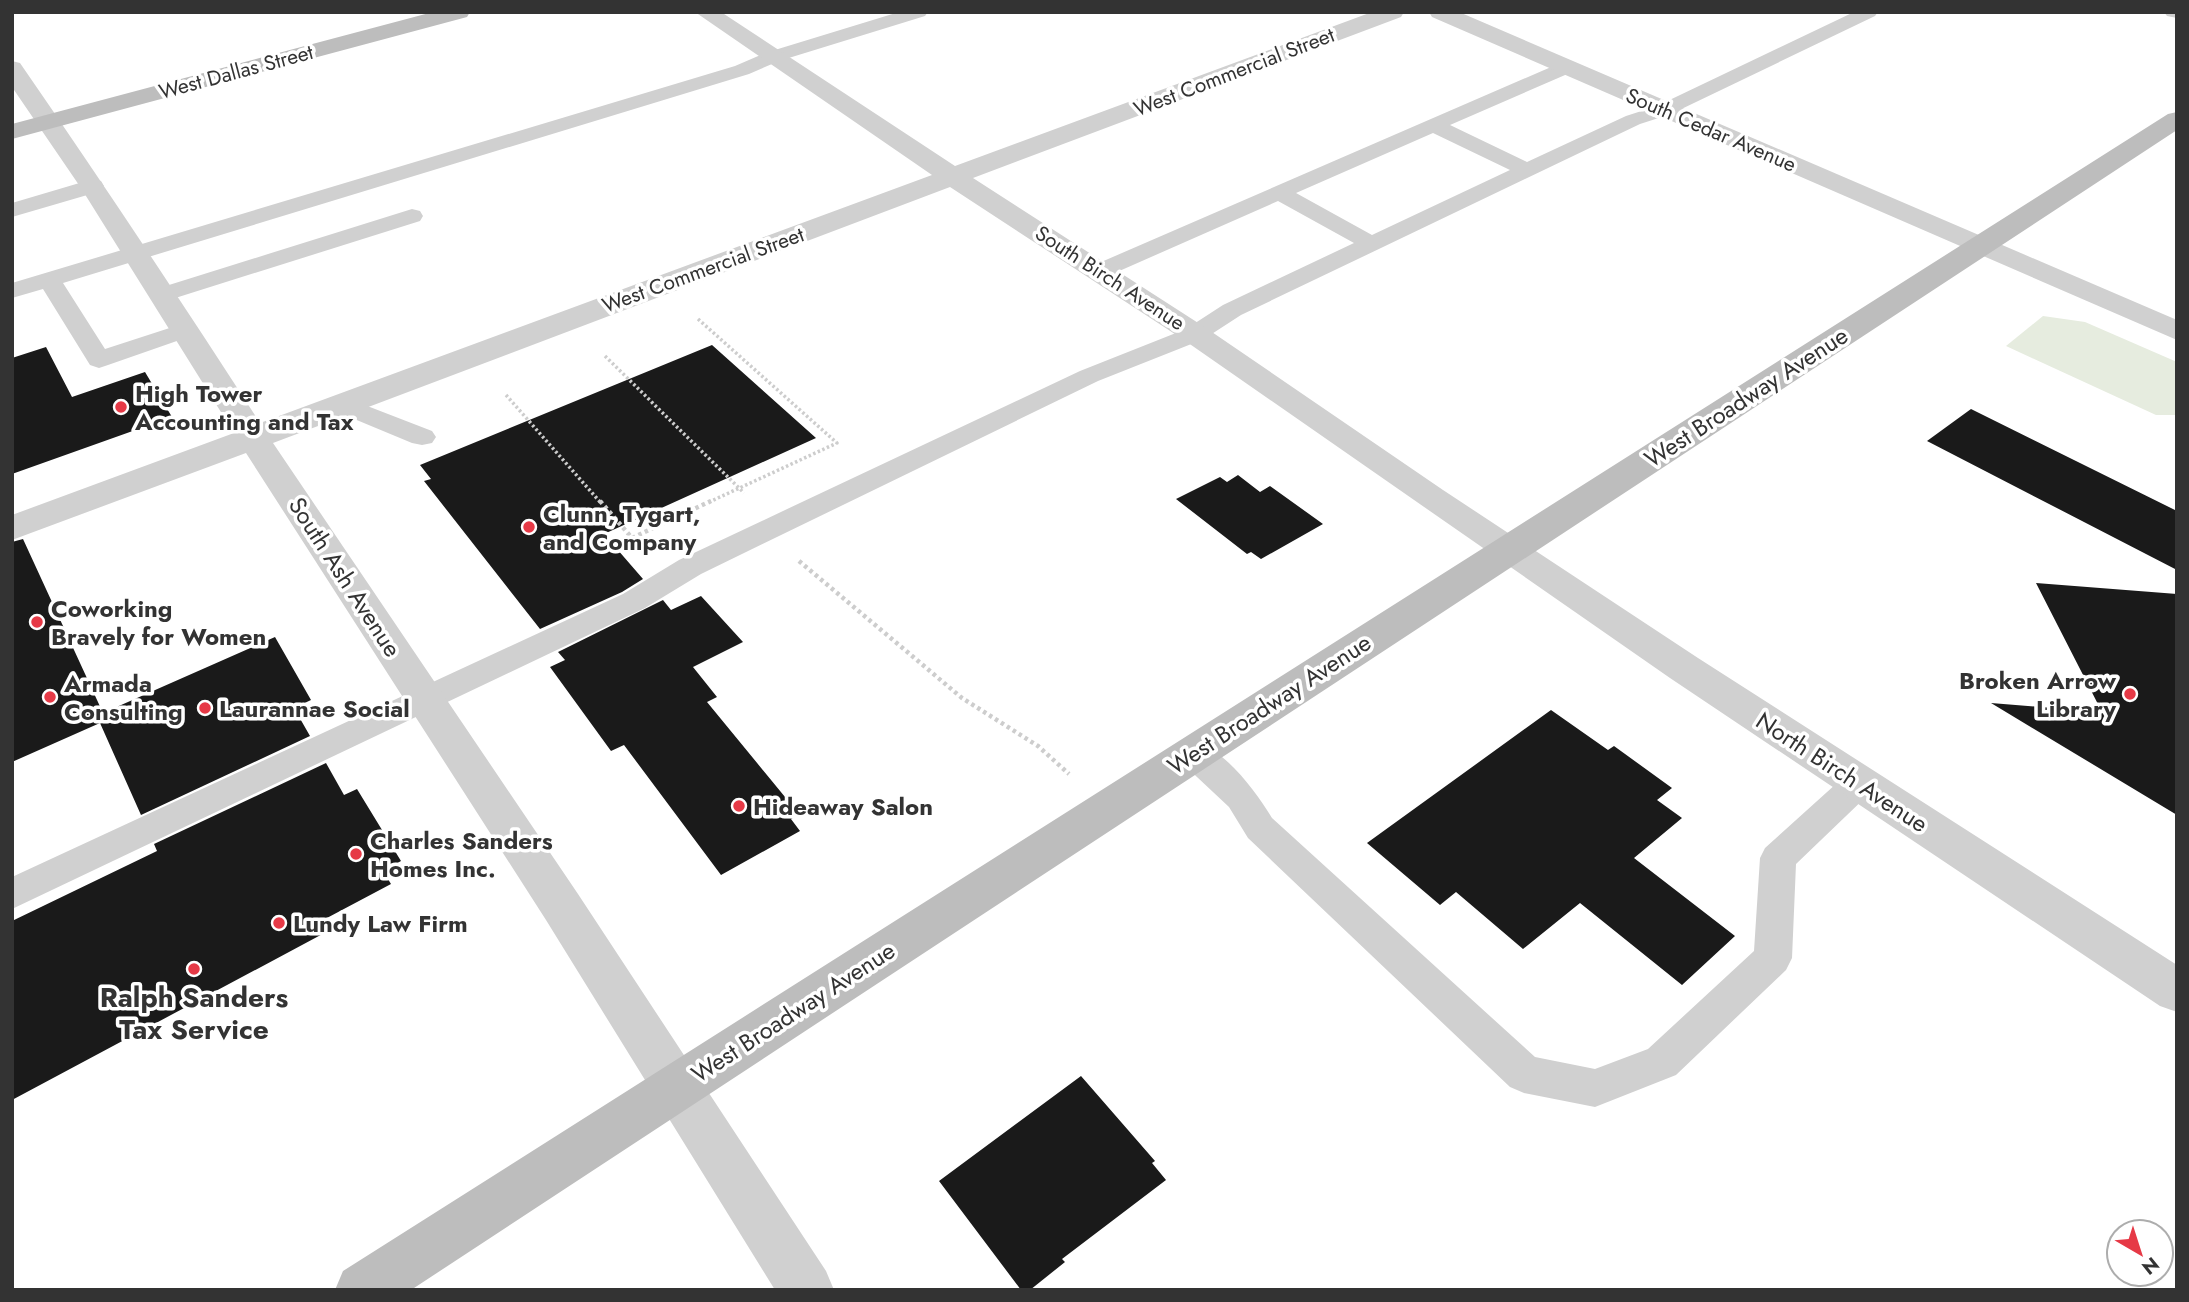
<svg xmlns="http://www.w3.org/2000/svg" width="2189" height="1302" viewBox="0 0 2189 1302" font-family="Jost,sans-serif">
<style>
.green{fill:#e6ecdf}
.building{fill:#1a1a1a}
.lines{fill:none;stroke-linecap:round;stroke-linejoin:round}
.path-far1{stroke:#cdcdcd;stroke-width:3.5;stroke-dasharray:2.5 2.5;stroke-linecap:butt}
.path{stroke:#cdcdcd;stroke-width:4.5;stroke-dasharray:3.5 3.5;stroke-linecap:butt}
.lane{fill:#d0d0d0;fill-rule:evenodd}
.street{fill:#d0d0d0;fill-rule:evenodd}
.secondary{fill:#bdbdbd;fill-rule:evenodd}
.poi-dot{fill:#e63946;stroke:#fff;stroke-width:2.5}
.labels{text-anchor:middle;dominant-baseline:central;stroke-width:7;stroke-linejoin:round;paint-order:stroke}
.far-street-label{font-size:21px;fill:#333;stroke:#fff}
.poi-label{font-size:24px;font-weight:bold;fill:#333;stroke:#fff;text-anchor:start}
.street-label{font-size:24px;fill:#333;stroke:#fff}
.near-poi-label{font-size:28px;font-weight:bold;fill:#333;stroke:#fff}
</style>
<rect width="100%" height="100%" fill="#fff"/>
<!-- green -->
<path class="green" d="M2043,316L2085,322L2177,362V415H2156L2006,346Z"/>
<!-- building -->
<path class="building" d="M712,345L816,438L604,534L643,579L622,592L540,629L424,481L431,479L420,465Z
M46,347L72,397L145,372L172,417L12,474V358Z
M1971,409L2177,511V570L1927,441Z
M1238,475L1260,492L1270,486L1323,524L1261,559L1251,552L1247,554L1176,499L1220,477L1227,482Z
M23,539L103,713L275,637L311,700L294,708L310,736L141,815L100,723L12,762V542Z
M2036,583L2177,594V815L1991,703L2102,712Z
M701,596L743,642L693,667L717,697L707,702L799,814L791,819L800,831L721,875L624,745L611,751L550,667L565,660L558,652L663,600L671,610Z
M1551,710L1608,750L1614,746L1672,788L1657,800L1682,818L1634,858L1735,936L1682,985L1580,903L1523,949L1456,892L1440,905L1367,843Z
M326,763L344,795L357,789L401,861L383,871L391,884L325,919L330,930L12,1100V921L157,851L154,844Z
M1081,1076L1155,1161L1152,1163L1166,1180L1062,1259L1065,1262L1030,1290H1021L939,1181Z"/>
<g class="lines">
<!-- path-far1 -->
<path class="path-far1" d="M698,319L837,443L707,503
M605,356L744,493
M506,395L601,503"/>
<!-- path -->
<path class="path" d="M600,501L632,538L711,501
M799,561L962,698L1038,746L1069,774"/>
<!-- lane -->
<path class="lane" d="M899,12H928L925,16L779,61L749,74L63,283L105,349L185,323L194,325L197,330L194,335L108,365L99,368L90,365L43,289L12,298V283L735,66L765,53Z
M1854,12H1878L1875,16L1671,114L1640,124L1241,315L1204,339L1098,381L701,574L645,608L12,909V877L623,594L679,560L1080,371L1186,329L1223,305L1354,243L1278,201L1108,276H1092L1088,271L1092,266L1558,64H1572L1575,68L1572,72L1450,125L1527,162L1626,116L1657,106ZM1433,133L1510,170L1372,235L1296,193Z
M2164,12H2177V18L2167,16Z
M93,179L101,181L104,186L101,191L12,217V203Z
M412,209L420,211L423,216L420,221L169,300L161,302L153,300L149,295L153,290Z
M344,397L432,431L436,437L432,443L422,445L412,443L335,411L331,405L335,399Z
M1193,740C1225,750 1255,790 1272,818L1535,1057L1595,1069L1648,1049L1754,951L1760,858L1765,848L1847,774L1859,770L1871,774L1876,783L1871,792L1796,864L1792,958L1786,970L1676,1075L1595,1107L1524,1093L1510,1087L1248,838L1229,807L1181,762L1176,753L1181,744Z"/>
<!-- street -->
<path class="street" d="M695,12H721L955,166L1372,12H1404L1401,17L973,178L1206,328L1443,490L1698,658L2177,965V1012L2160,1006L1670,678L1184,340L950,187L273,443L578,894L826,1271L834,1290H775L546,920L246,453L12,540V515L234,433L81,188L12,87V61L20,63C102,182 182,302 260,423L932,175Z
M1429,12H1459L2177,320V340L1432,17Z"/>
<!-- secondary -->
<path class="secondary" d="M433,12H470L467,17L12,139V124Z
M2177,112V130L411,1290H335L343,1271L2168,114Z"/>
</g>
<!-- markers -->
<g class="poi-dot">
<circle cx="121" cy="407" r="7"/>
<circle cx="529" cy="527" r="7"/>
<circle cx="37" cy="622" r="7"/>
<circle cx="2130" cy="694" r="7"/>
<circle cx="50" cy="697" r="7"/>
<circle cx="205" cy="708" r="7"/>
<circle cx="739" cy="806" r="7"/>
<circle cx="356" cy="854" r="7"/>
<circle cx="279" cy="923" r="7"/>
<circle cx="194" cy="969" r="7"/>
</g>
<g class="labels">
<!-- far-street labels -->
<g class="far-street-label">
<text transform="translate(236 72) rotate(-15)">West Dallas Street</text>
<text transform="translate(1234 72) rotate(-21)">West Commercial Street</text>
<text transform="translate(1711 130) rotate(23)">South Cedar Avenue</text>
<text transform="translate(703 270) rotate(-20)">West Commercial Street</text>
<text transform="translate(1110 278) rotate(33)">South Birch Avenue</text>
</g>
<!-- poi labels -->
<g class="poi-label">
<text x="135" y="393">High Tower<tspan x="135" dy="28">Accounting and Tax</tspan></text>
<text x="543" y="513">Clunn, Tygart,<tspan x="543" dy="28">and Company</tspan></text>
<text x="51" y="608">Coworking<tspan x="51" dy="28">Bravely for Women</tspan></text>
<text x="2116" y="680" text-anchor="end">Broken Arrow<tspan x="2116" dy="28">Library</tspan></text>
<text x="64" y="683">Armada<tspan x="64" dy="28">Consulting</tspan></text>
<text x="219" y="708">Laurannae Social</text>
<text x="753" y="806">Hideaway Salon</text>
<text x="370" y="840">Charles Sanders<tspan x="370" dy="28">Homes Inc.</tspan></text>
<text x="293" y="923">Lundy Law Firm</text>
</g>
<!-- street labels -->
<g class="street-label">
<text transform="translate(1746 397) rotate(-33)">West Broadway Avenue</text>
<text transform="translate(345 577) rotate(57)">South Ash Avenue</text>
<text transform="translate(1269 704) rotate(-33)">West Broadway Avenue</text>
<text transform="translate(1842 772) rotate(33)">North Birch Avenue</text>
<text transform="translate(793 1012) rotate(-33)">West Broadway Avenue</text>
</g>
<!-- near-poi labels -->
<g class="near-poi-label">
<text x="194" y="997">Ralph Sanders<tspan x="194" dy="32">Tax Service</tspan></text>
</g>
</g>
<!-- border -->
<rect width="2189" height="1302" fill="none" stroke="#333333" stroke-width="28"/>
<!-- north arrow -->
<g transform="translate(2140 1253) rotate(141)"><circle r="33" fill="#ffffff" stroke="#adadad" stroke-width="2"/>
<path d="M0-5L12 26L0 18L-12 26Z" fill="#e63946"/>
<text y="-10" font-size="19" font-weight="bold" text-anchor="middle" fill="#333333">N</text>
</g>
</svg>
